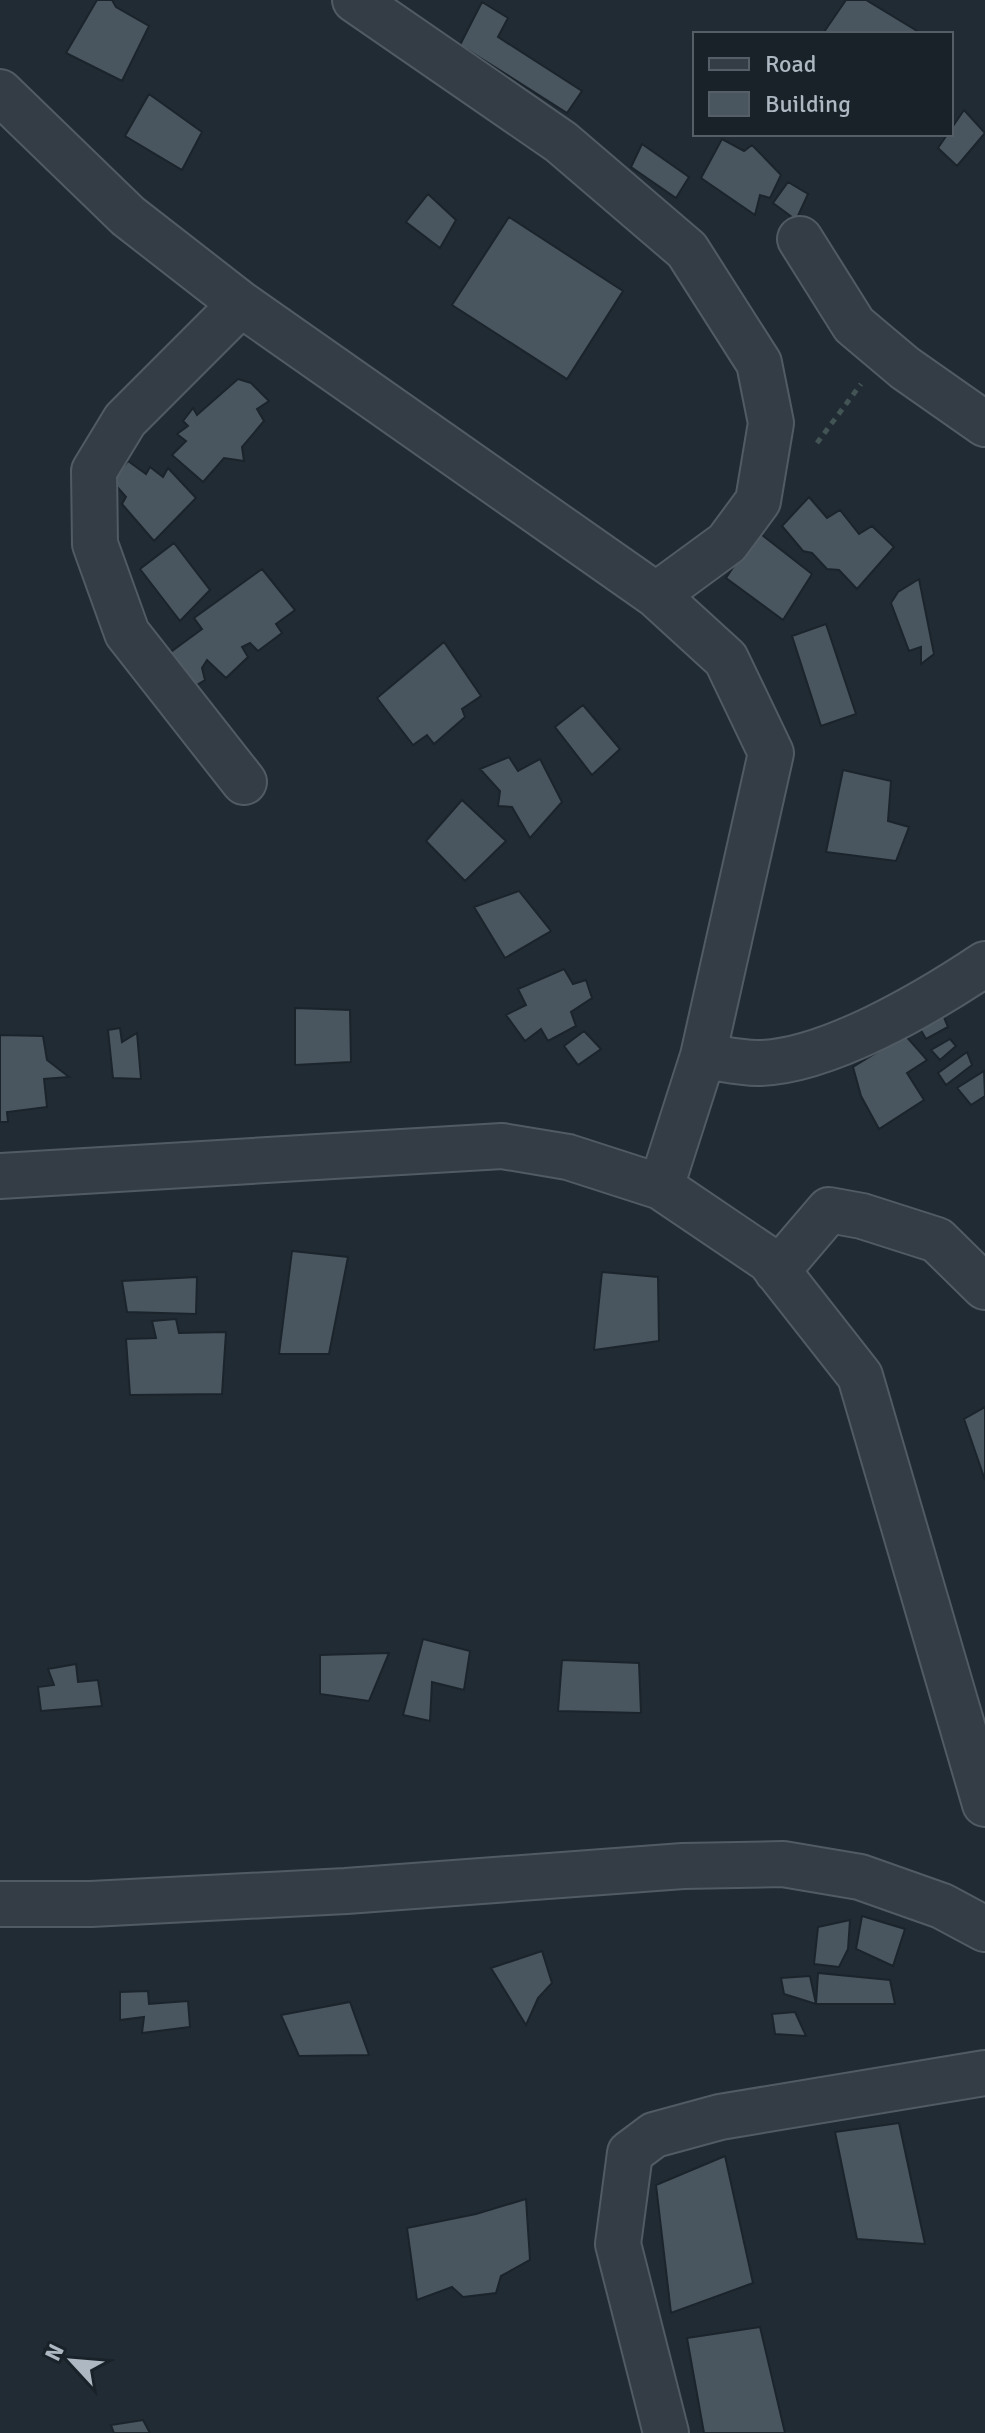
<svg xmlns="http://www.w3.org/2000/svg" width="985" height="2433" viewBox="0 0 985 2433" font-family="Signika,sans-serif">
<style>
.building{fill:#495660;stroke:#1b242b;stroke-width:2}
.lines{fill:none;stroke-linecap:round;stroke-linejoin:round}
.minor-casing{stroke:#515b63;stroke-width:48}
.path{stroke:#425454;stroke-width:5;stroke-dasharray:6 6;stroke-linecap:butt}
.minor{stroke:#343d45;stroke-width:44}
</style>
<rect width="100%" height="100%" fill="#212b34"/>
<!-- building -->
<path class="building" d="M97,0H112L116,7L149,26L122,81L66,53Z
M846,0H866L922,34L824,32Z
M482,2L508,18L498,37L582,91L567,113L460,45Z
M149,94L202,132L182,170L125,136Z
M964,110L985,133L957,166L938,148Z
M722,139L744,151L752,145L781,175L770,198L760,195L755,215L701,178Z
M642,144L689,177L676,198L631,167Z
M788,182L808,194L796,220L773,203Z
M428,194L456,220L440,248L406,222Z
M509,217L623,291L567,379L452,305Z
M238,379L251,383L269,401L257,409L264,421L242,447L244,461L224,458L203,482L172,455L186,441L177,434L188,426L183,421L193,408L197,415Z
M128,461L146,474L150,467L163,477L168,468L196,498L154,541L122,504L126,497L111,480Z
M809,497L827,518L840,510L859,534L872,526L894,547L857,589L839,570L827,569L812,553L803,551L782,526Z
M757,531L812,574L783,620L726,578Z
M174,543L210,590L180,621L140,569Z
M262,569L295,610L276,624L282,633L258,651L250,643L242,647L248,657L226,678L207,660L202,668L205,680L192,688L164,657L202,629L194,618Z
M919,579L934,654L921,664V647L909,651L891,603L898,592Z
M826,624L856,714L821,726L792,636Z
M444,642L481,696L462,709L465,717L434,744L427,735L413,745L377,698Z
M583,705L620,749L592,775L555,727Z
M509,757L518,771L540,759L562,802L530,838L512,807L498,806L500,791L480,769Z
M843,770L891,781L888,821L909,827L896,861L826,852Z
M462,800L506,841L465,881L426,841Z
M519,891L551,931L505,958L474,907Z
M564,969L573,984L586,980L592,998L571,1012L576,1026L548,1041L541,1029L525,1041L506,1015L526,1005L518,989Z
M295,1008L350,1010L351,1062L295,1065Z
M941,1010L948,1027L926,1039L915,1020Z
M120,1028L122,1042L137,1033L141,1079L113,1078L108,1030Z
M584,1031L601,1049L578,1065L564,1046Z
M0,1035L43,1036L47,1060L69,1077L44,1079L47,1107L7,1112L8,1122H0Z
M905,1035L927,1060L907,1073L924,1100L879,1129L861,1096L853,1067Z
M950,1039L956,1046L940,1060L931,1050Z
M967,1052L972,1065L946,1085L938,1073Z
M984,1071L985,1096L971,1105L957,1088Z
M292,1251L348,1257L329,1354H279Z
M602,1272L658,1277L659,1341L594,1350Z
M197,1277L196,1314L127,1312L122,1281Z
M176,1319L179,1333L226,1332L222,1394L130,1395L126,1339L156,1338L152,1321Z
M985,1407V1480L964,1419Z
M423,1639L470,1651L464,1690L432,1682L430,1721L403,1715Z
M389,1653L369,1701L320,1694V1655Z
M562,1660L639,1663L641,1713L558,1711Z
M76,1664L78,1682L98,1680L102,1706L41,1711L38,1687L54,1685L48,1669Z
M862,1916L905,1929L893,1966L856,1949Z
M850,1920L848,1949L839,1967L814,1964L818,1927Z
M542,1951L552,1983L538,1998L526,2025L491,1968Z
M818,1973L890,1980L895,2004H816Z
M810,1976L816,2004L784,1994L781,1978Z
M148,1991L149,2004L188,2001L190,2027L142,2033L144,2017L120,2020V1992Z
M350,2002L369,2055L299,2056L281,2015Z
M795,2012L806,2036L775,2034L772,2014Z
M899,2123L925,2244L857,2239L835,2132Z
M725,2156L753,2283L671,2313L656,2185Z
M526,2199L530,2260L501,2276L496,2293L463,2297L452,2287L417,2300L407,2228L476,2214Z
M760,2327L785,2433H704L687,2338Z
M143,2420L150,2433H114L111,2425Z"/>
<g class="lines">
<defs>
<path id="minor" d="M355,0L561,142L687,250L759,363L771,423L758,501L727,543L656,595
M0,92L128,216L241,304L656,595L726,659L771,753L703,1056L661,1187
M800,239L854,325L905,368L985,424
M241,304L125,420L94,471L95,544L127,633L244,782
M703,1056C720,1058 739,1063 757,1063C826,1063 928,1002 985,964
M0,1176L502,1146L568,1157L661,1187L769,1260L860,1376L985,1804
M777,1271L829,1210L862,1216L937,1240L985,1287
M0,1904H91L346,1891L683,1866L783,1864L860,1877L942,1906L985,1929
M666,2433L618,2244L630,2153L654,2135L720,2117L985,2073"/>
</defs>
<!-- minor casing -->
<use href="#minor" class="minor-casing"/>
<!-- path -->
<path class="path" d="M817,443L861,384"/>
<!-- minor -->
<use href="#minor" class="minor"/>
</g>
<!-- legend -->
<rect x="693" y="32" width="260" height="104" fill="#192229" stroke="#555e66" stroke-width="2"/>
<rect x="709" y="58" width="40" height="12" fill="#343d45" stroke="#555e66" stroke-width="2"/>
<text x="765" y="72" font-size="24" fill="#aeb8c2">Road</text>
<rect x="709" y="92" width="40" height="24" fill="#495660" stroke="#555e66" stroke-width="2"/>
<text x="765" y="112" font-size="24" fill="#aeb8c2">Building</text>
<!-- north arrow -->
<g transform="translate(72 2361) rotate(296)" stroke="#192229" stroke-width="6" paint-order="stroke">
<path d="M0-6L14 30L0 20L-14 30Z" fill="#aeb8c2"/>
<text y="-12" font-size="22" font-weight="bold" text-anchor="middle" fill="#aeb8c2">N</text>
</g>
</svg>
